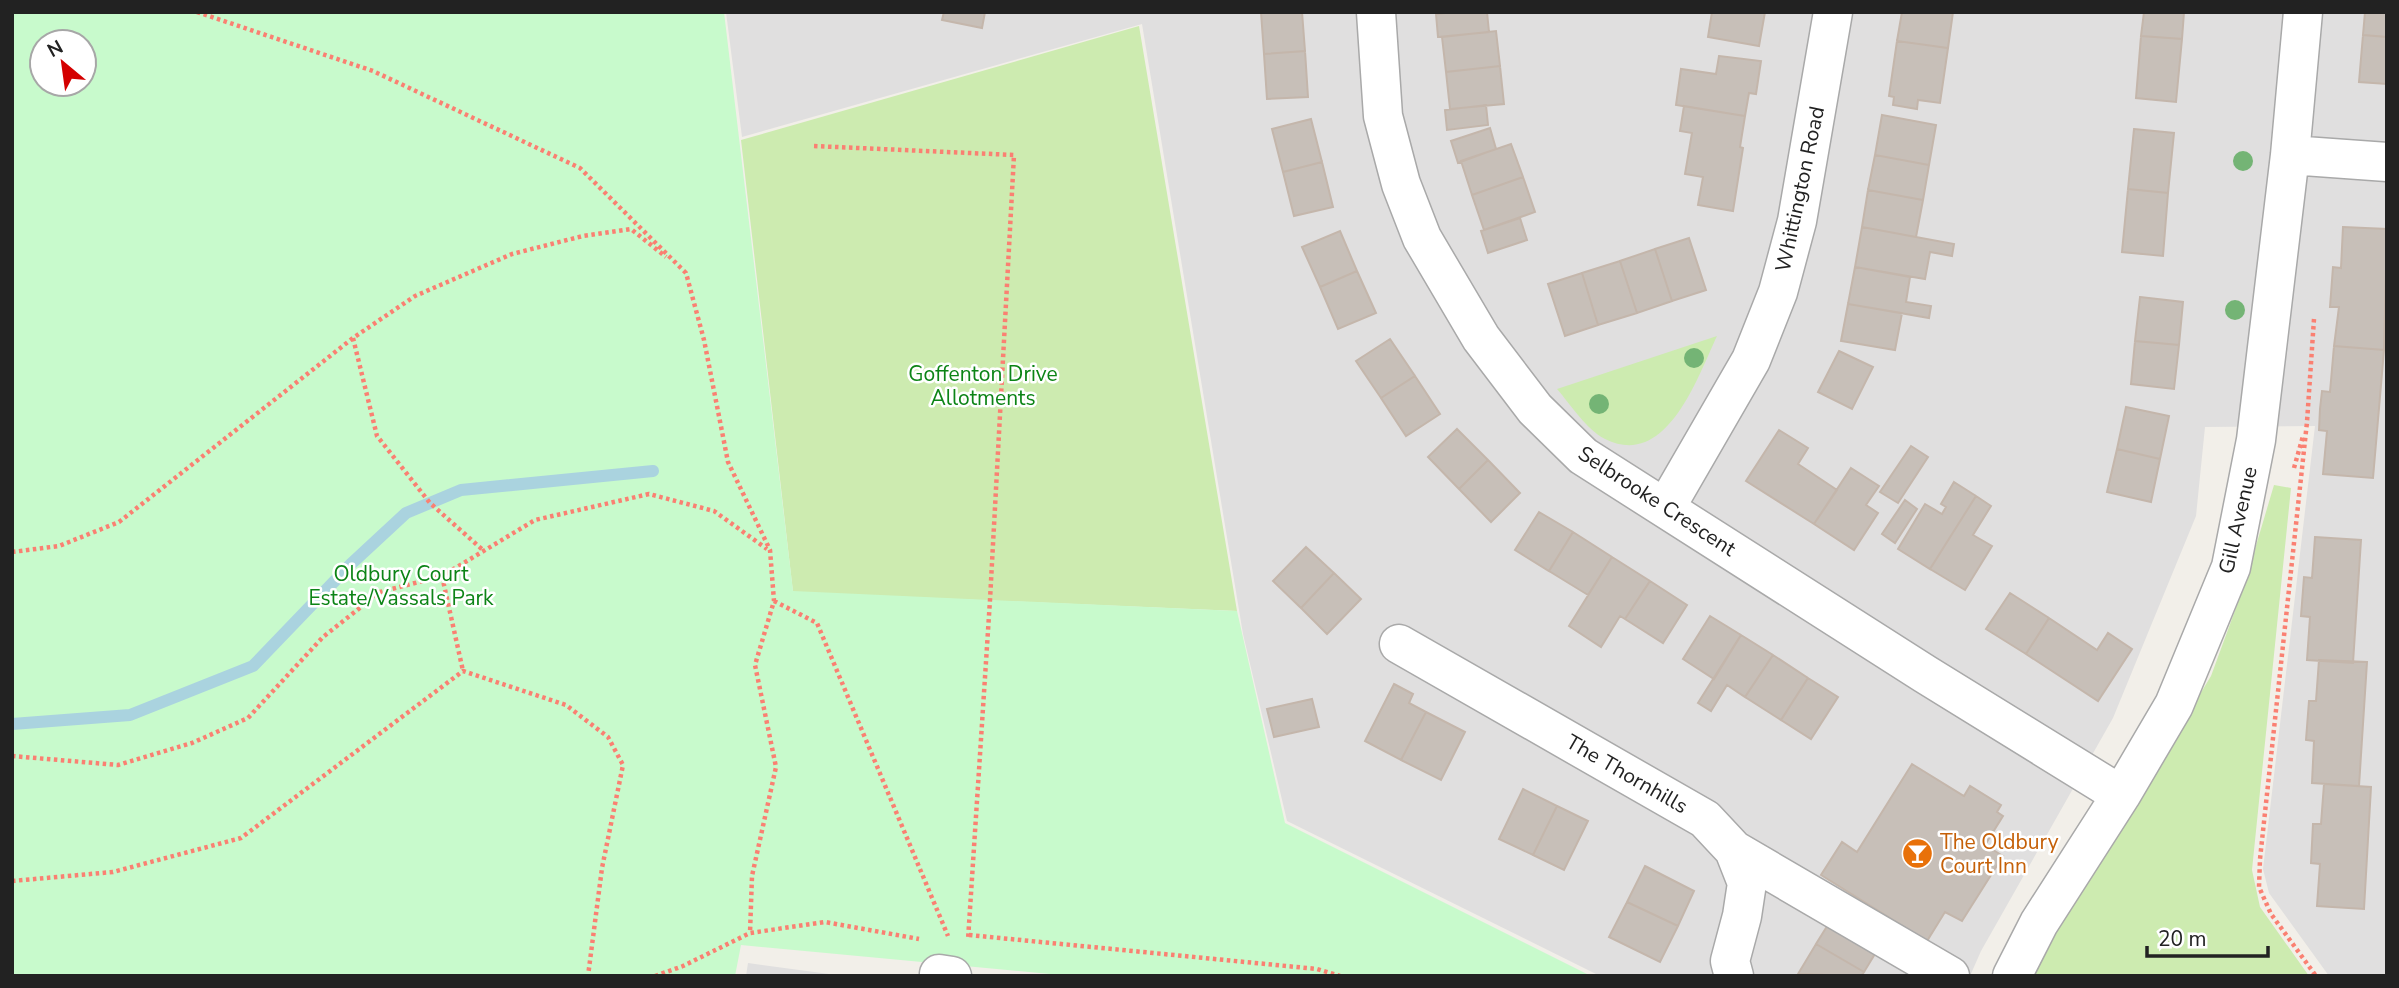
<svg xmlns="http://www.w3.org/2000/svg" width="2399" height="988" viewBox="0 0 2399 988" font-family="'Nunito Sans',sans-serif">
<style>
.residential{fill:#e0dfdf}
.grass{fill:#cdebb0}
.park{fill:#c8facc;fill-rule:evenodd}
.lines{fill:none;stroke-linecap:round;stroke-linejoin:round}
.stream{stroke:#aad3df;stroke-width:12}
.building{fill:#c7bfb8;stroke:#c4b6ab;stroke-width:2}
.minor-casing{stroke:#a9a9a9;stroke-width:41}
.path{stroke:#fa8072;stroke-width:4.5;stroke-dasharray:3.5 3.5;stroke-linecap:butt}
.minor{stroke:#fff;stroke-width:38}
.tree{fill:#74b475}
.labels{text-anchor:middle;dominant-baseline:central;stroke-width:5;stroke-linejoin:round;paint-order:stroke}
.street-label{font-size:21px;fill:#222;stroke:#fff}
.park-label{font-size:21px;fill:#0c8416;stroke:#fff}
.food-label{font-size:21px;fill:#c56008;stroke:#fff;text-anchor:start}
</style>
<rect width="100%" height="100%" fill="#f2efe9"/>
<!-- residential -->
<path class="residential" d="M726,12H2387V976H2329L2269,893L2263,869L2315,426L2205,427L2196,516L2113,718L1981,951L1970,976H1600L1287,821L1243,634L1142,24L742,137Z
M748,963L844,976H746Z"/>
<!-- grass -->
<path class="grass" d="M1139,26L1237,611L793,592L741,140Z
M1717,336C1698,376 1667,470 1605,439C1586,429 1571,405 1557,389Z
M2274,485L2291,488L2252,870L2260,907L2309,976H2031L2036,964L2211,676L2244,586Z"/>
<!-- park -->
<path class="park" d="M12,12H724L793,591L1237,611L1285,823L1591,976H1071L741,945L735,976H12ZM42,42H84V84H42Z"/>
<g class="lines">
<!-- stream -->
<path class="stream" d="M12,724L130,715L253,666L351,564L406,513L461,490L653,471"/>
</g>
<!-- building -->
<path class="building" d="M944,12H985L982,28L942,20Z
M1261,12H1302L1305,51L1264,54Z
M1455,12H1487L1489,32L1438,37L1436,14Z
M1712,12H1765L1759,46L1708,37Z
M1902,12H1953L1948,48L1897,41Z
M2144,12H2184L2182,39L2141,36Z
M2365,12H2387V37L2363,35Z
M1496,31L1500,66L1446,72L1442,37Z
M2363,35L2387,37V84L2359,82Z
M2141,36L2182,39L2176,102L2136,98Z
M1897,41L1948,48L1940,103L1918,100L1917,109L1893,105L1894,97L1889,96Z
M1305,51L1308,97L1267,99L1264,54Z
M1719,56L1761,61L1756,94L1749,93L1745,116L1676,105L1681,69L1716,74Z
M1500,66L1504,104L1450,109L1446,72Z
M1486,105L1488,125L1447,130L1445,110Z
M1684,106L1745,116L1740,147L1743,148L1733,211L1698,205L1703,177L1685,174L1692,133L1680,131Z
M1882,115L1936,125L1929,165L1875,155Z
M1311,119L1322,162L1283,172L1272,129Z
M1490,128L1496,149L1458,163L1451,141Z
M2134,129L2174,133L2168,193L2128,189Z
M1511,144L1523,177L1472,195L1461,161Z
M1875,155L1929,165L1923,200L1868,190Z
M1322,162L1333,207L1294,216L1283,172Z
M1523,177L1535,212L1484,230L1472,195Z
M2128,189L2168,193L2163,256L2122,252Z
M1868,190L1923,200L1916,237L1862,227Z
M1520,218L1527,240L1488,253L1481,231Z
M1862,227L1954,244L1952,256L1930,252L1925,279L1855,267Z
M2343,227L2387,229L2384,350L2334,346L2339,307H2330L2333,267L2341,268Z
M1340,231L1357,271L1320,287L1302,247Z
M1689,238L1706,290L1672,301L1655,249Z
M1655,249L1672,301L1637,313L1620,261Z
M1620,261L1637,313L1598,325L1582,273Z
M1855,267L1910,277L1906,302L1931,306L1929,318L1848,304Z
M1357,271L1376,313L1338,329L1320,287Z
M1582,273L1598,325L1565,336L1548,284Z
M2140,297L2183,302L2179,345L2135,341Z
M1848,304L1902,313L1895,350L1841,341Z
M1390,339L1415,376L1381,398L1356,361Z
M2135,341L2179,345L2174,389L2131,384Z
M2334,346L2384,350L2373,478L2323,474L2327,431L2319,430L2320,409L2322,391L2330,392Z
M1839,351L1873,367L1852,409L1818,392Z
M1415,376L1440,414L1406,436L1381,398Z
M2126,407L2169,416L2160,459L2117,449Z
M1457,429L1488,460L1459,489L1428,457Z
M1779,430L1808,448L1798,464L1837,490L1814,524L1746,481Z
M1911,446L1928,457L1898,503L1880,492Z
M2117,449L2160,459L2151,502L2107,492Z
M1488,460L1520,493L1491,522L1459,489Z
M1851,468L1879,486L1866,505L1878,513L1854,550L1814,524Z
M1954,482L1976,496L1930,569L1898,549L1925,504L1942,514L1946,507L1941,504Z
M1976,496L1991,506L1973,535L1992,546L1965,590L1930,569Z
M1905,500L1917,509L1895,543L1882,534Z
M1539,512L1573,532L1549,571L1515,550Z
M1573,532L1612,557L1588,595L1549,571Z
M2315,537L2361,540L2353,663L2307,660L2310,617L2301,616L2304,577L2312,578Z
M1306,547L1334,573L1301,608L1273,581Z
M1612,557L1650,581L1625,619L1620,616L1601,647L1569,626Z
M1334,573L1361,599L1327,634L1301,608Z
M1650,581L1687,605L1663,643L1625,619Z
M2010,593L2049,618L2026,654L1986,629Z
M1710,616L1741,635L1714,679L1683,659Z
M2049,618L2097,650L2108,633L2132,649L2098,701L2026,654Z
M1741,635L1773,655L1745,697L1727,685L1711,711L1698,703Z
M1773,655L1808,678L1781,720L1745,697Z
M2319,660L2367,662L2359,786L2312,783L2314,741L2306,740L2309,701H2316Z
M1808,678L1838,697L1811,739L1781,720Z
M1394,684L1413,694L1409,703L1426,712L1401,760L1365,741Z
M1312,699L1319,727L1274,737L1267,709Z
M1426,712L1465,732L1441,780L1401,760Z
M1912,764L1964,796L1970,786L2001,805L1997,812L2003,816L1985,845L2003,856L1962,921L1945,912L1927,941L1821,875L1842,842L1857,852Z
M2324,784L2371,787L2364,909L2317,906L2320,864L2311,863L2313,824H2321Z
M1523,789L1557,806L1533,855L1499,839Z
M1557,806L1588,821L1564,870L1533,855Z
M1645,866L1694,891L1678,926L1627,902Z
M1627,902L1678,926L1660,962L1609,937Z
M1834,915L1881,944L1864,972L1816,944Z
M1816,944L1864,972L1861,976L1798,974Z"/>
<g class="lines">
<defs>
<path id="minor" d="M1376,12L1383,116L1401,184L1422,238L1481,338L1535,409L1583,456L1925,674L2121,795
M2290,155L2387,162
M1666,507L1751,360L1778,292L1797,221L1833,12
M1399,644L1705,819L1734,850L1747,883L1742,916L1730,961L1734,976
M1734,850L1950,976
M939,974L952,976
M2012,976L2039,923L2121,795L2174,705L2231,567L2256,440L2290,155L2303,12"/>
</defs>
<!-- minor casing -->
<use href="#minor" class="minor-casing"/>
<!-- path -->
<path class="path" d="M197,12L373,71L580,168L686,273L704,340L728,462L770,550L774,601L755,665L776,767L752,876L750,933
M814,146L1014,155L990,600L968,940
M2314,319L2307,422L2260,859L2259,887L2271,914L2316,976
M353,338L377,436L430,503L484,551
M2294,468L2303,436
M12,552L59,546L119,522L353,338L415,296L512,254L583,236L631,229L666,257
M442,576L463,671
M774,601L817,623L948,936
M12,756L118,765L192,743L248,718L323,637L380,592L442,576L535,520L649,494L714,511L767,549
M12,881L113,872L241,838L463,671L566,705L608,737L623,765L602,868L588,976
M969,935L1317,969L1340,976
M655,976L683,966L750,933L825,922L919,939"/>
<!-- minor -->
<use href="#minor" class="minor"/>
</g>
<!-- trees -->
<g class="tree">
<circle cx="2243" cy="161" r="10"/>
<circle cx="2235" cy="310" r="10"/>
<circle cx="1694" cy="358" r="10"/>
<circle cx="1599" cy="404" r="10"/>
</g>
<!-- icons -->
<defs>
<symbol id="bar-disc" viewBox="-11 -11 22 22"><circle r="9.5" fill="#e8710a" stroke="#fff"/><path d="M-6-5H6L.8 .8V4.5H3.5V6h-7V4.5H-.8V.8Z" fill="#fff"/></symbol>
</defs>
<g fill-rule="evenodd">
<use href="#bar-disc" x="1900" y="836" width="35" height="35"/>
</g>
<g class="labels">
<!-- street labels -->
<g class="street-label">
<text transform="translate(1800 189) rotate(-78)">Whittington Road</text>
<text transform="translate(1657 501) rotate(33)">Selbrooke Crescent</text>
<text transform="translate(2238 520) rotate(-77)">Gill Avenue</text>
<text transform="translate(1627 774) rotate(30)">The Thornhills</text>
</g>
<!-- park labels -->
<g class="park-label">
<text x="983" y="374">Goffenton Drive<tspan x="983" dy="24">Allotments</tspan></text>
<text x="401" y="574">Oldbury Court<tspan x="401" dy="24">Estate/Vassals Park</tspan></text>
</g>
<!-- food labels -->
<g class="food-label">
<text x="1940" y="842">The Oldbury<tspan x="1940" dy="24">Court Inn</tspan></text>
</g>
</g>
<!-- border -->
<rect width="2399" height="988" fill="none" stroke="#222222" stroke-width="28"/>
<!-- north arrow -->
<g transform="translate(63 63) rotate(331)"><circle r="33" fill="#ffffff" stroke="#a7a7a7" stroke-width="2"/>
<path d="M0-5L12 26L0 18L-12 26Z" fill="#d40000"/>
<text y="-10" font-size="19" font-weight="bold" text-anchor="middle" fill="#222222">N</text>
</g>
<!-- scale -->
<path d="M2147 946v10h121v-10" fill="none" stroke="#222222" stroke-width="3.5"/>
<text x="2158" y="946" font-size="21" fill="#222222" stroke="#ffffff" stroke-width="5" paint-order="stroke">20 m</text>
</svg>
